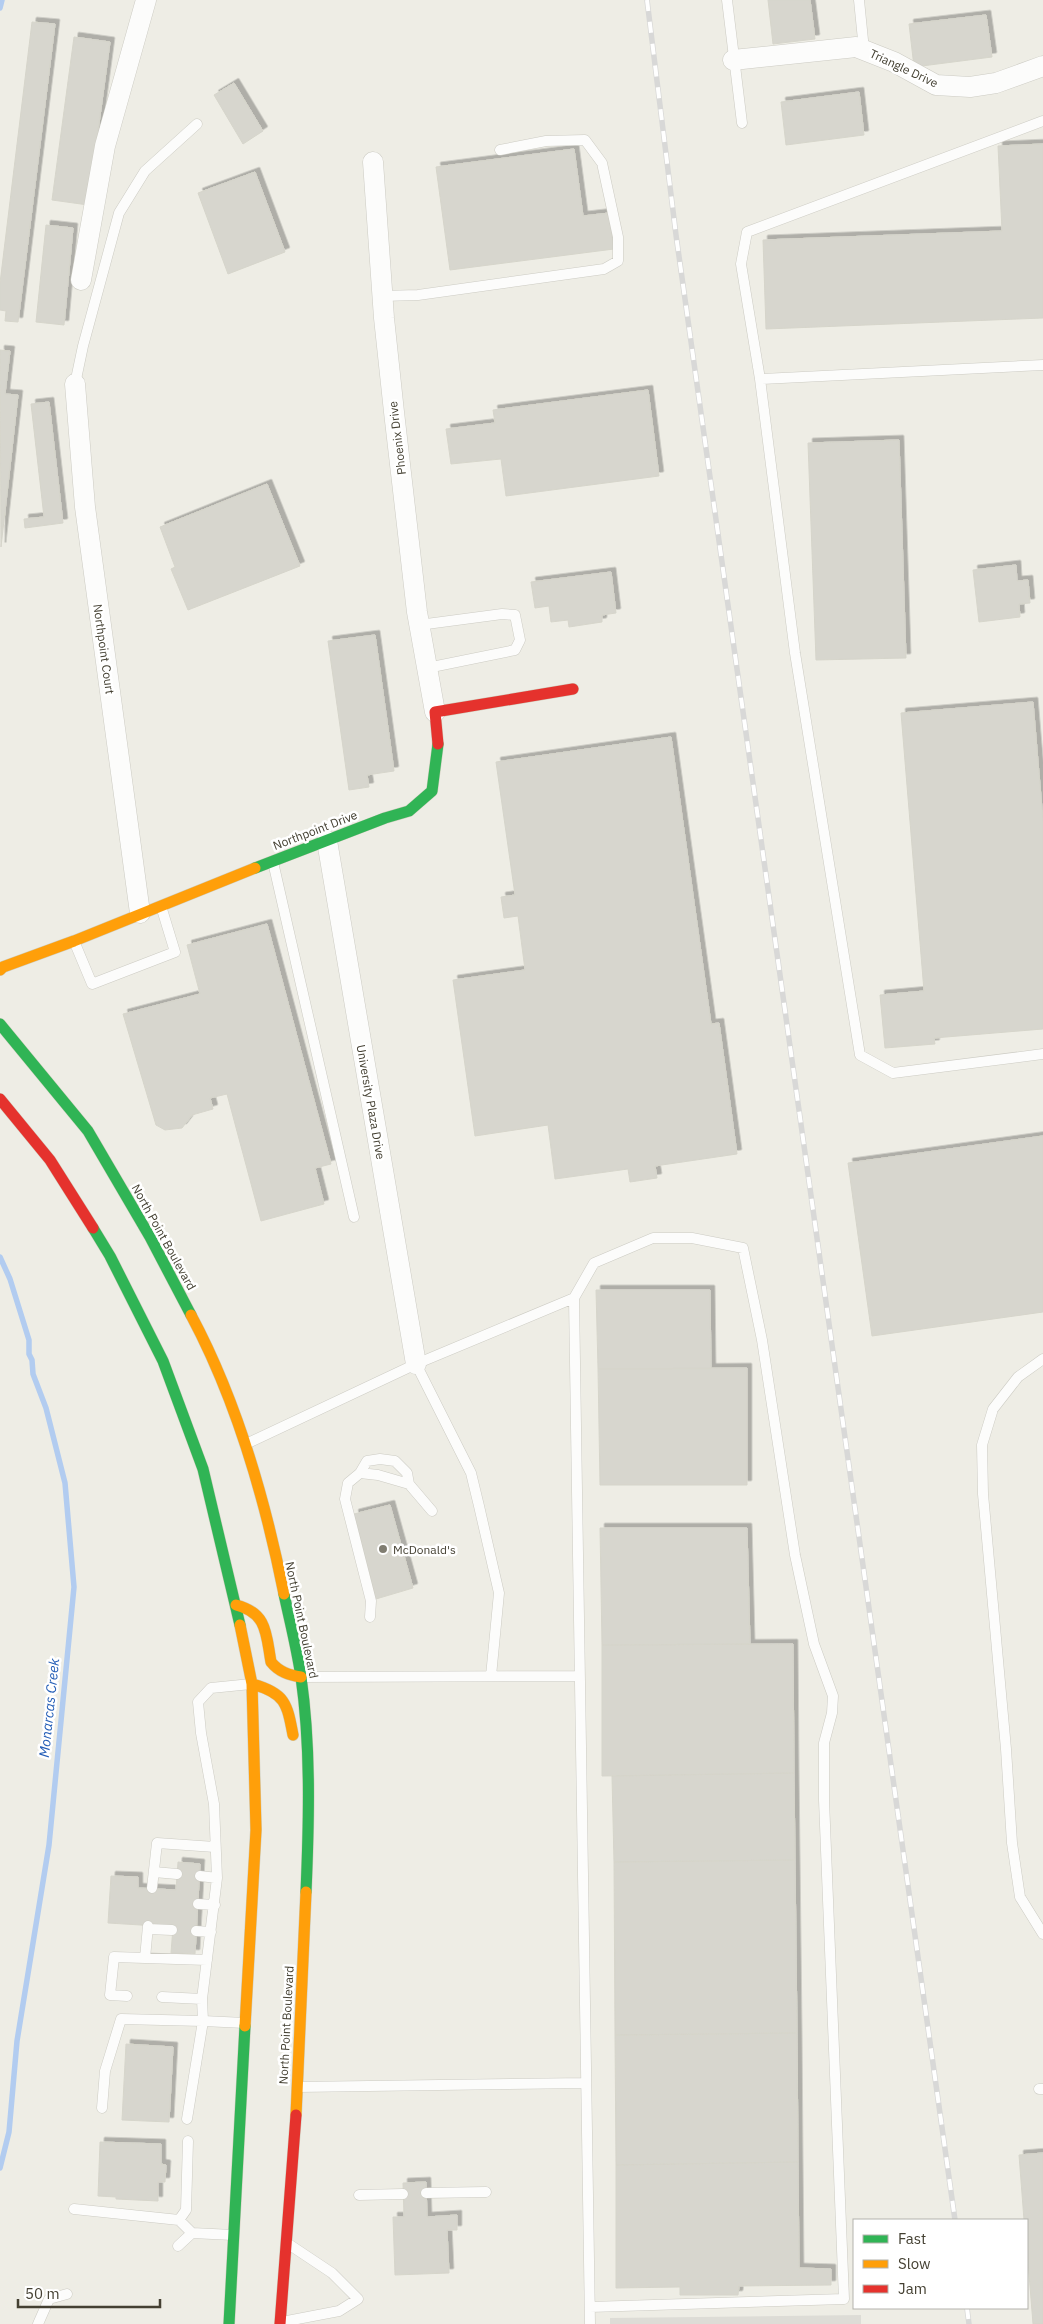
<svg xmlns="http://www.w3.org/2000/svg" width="1043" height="2324" viewBox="0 0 1043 2324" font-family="'IBM Plex Sans',sans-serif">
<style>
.parking{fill:#dddcd6}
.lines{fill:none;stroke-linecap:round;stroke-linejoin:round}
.stream{stroke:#b2ccf0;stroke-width:5.5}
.building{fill:#d7d6ce;stroke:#d6d5cb;filter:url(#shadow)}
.lane-casing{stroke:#cccbc3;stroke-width:11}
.street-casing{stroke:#cccbc3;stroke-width:21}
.fast-casing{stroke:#ceccbc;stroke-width:12}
.slow-casing{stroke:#ceccbc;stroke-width:12}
.jam-casing{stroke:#ceccbc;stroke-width:12}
.lane{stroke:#fcfcfb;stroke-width:10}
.street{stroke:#fcfcfb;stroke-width:20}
.fast{stroke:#30b455;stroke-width:11}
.slow{stroke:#ff9f0a;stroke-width:11}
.jam{stroke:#e5322d;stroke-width:11}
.rail-casing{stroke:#d8d8d7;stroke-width:5.5}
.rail{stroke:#fff;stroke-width:4;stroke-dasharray:11;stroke-linecap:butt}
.poi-dot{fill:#807d71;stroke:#fff;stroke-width:2}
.labels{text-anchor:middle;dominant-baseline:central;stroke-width:5;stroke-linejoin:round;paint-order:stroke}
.street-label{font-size:12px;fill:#444032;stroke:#fff}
.poi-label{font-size:12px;fill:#444032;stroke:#fff;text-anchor:start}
.water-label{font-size:14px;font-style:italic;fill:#245eb7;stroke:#fff}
</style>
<defs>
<filter id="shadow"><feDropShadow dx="4.5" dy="-4.5" stdDeviation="0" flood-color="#0004"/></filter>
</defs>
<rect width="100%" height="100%" fill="#eeede5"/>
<!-- parking -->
<path class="parking" d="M861,2315V2324H610V2318Z"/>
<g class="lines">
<!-- stream -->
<path class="stream" d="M0,8L2,0
M0,1257L10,1279L29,1340V1354L32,1360L33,1374L46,1408L65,1483L74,1587L49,1845L17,2041L9,2132L0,2168"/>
</g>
<!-- building -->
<path class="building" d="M768,0H810L815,39L773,44Z
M986,15L992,57L914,67L909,24Z
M32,22L55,24L18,322L5,321L6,311L0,310V283Z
M74,37L110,42L88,205L52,200Z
M234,83L263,131L243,144L214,95Z
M859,92L864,135L786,145L781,102Z
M1043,144V318L766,329L763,240L1002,231L998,146Z
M574,149L583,216L609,213L614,249L450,270L436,167Z
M255,172L285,252L228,274L198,193Z
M46,225L73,228L64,325L36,322Z
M0,350L10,351L5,394L18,395L1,547Z
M648,390L659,476L506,496L501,459L451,464L446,429L495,423L493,410Z
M49,402L63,523L25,528L24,519L44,517L31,404Z
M899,440L906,658L816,660L808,443Z
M267,484L300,566L188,610L171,569L175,567L160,527Z
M1016,565L1017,581L1028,580L1030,603L1019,604L1020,617L979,622L973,570Z
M611,572L616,613L602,615V622L569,627L568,620L551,622L549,606L535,608L531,582Z
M375,635L394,771L367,775L369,787L349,790L328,641Z
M1033,702L1043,821V1029L934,1038L935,1044L885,1048L880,995L924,991L901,713Z
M671,737L711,1024L719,1023L737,1154L655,1166L657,1178L630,1182L628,1169L555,1179L548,1125L475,1136L453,980L525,970L518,916L504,918L501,897L515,895L496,762Z
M267,924L331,1164L315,1168L324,1204L261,1221L227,1094L210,1098L213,1109L192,1115L182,1128L165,1130L156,1125L123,1014L200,994L187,945Z
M1043,1136V1312L872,1336L848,1163Z
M596,1290H710L711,1369H598Z
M747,1368V1485H600L598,1369Z
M390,1505L413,1588L376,1599L354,1514Z
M600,1528H747L750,1644L602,1645Z
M793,1644L794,1773L602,1776V1645Z
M794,1773L795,1860L614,1862L612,1776Z
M795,1860L797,2033L615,2035L614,1862Z
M178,1862L200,1864L195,1954L171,1953L173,1927L108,1923L111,1876L138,1877V1888L176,1890Z
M797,2033L798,2162L616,2165L615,2035Z
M126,2044L173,2047L169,2122L122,2120Z
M100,2142L161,2144V2164L166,2165L165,2182H158V2201L116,2199V2197L98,2196Z
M1043,2153V2324H1033L1027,2249V2220H1024L1019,2155Z
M798,2162L799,2268L831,2269V2285L739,2286L738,2295H680V2287L616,2288V2165Z
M426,2182L427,2217L457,2215V2230H447L449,2273L395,2275L393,2217H404L403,2183Z"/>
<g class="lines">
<defs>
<path id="lane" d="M727,0L742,123
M859,0L864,50
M1043,121L747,232L741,264L760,379L795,653L860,1055L893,1073L1043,1054
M382,296L418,295L604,269L618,261V237L602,163L585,140L546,141L500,150
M760,379L1043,365
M75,384L83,346L119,213L145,171L197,124
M419,625L502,614L515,615L520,640L515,650L427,668
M273,862L354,1217
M74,941L92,984L175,952L161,906
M574,1298L594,1263L653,1238H692L743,1248L762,1340L795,1555L814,1644L833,1696L832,1713L824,1743V1800L844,2299L590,2307
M1043,1359L1018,1377L993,1409L982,1445L983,1494L1006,1749L1012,1843L1020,1897L1043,1934
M416,1364L471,1473L479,1506L499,1593L491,1676
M246,1444L416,1364L574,1298L590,2324
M360,1473L367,1461L380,1459L395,1461L407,1473L409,1484
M370,1617L371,1601L345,1499L348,1483L360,1473L378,1475L409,1484L432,1511
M301,1677L580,1676
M154,1872L177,1874
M200,1876L217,1878
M152,1888L157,1843L215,1847
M198,1904L215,1905
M148,1929L172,1930
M196,1931L211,1932
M145,1958L148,1926
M127,1996L110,1995L114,1957L207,1960
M162,1997L202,1999
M245,2023L203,2021L202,1999L217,1878L214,1804L201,1733L198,1702L211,1688L251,1684
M298,2087L586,2083
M1039,2089H1043
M102,2108L105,2071L121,2019L203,2021L187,2119
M426,2193L486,2192
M359,2195L403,2194
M74,2209L179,2220L192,2233
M179,2220L186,2210L188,2141
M178,2246L192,2233L233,2235
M282,2322L339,2311L358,2299L332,2273L290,2245
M38,2324L49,2299L67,2294"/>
<path id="street" d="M733,60L856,47L894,62L936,85L970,87L996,83L1043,66
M373,162L384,318L394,412L417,612L435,712
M81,280L105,146L146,0
M75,384L85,507L140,913
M327,841L416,1364"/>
<path id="fast" d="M255,868L385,818L409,811L432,791L438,744
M0,1024L88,1131L150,1237L191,1315
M93,1228L110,1256L163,1361L203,1469L240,1625
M284,1594C290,1622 297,1649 301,1677C311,1747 309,1821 306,1892
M229,2324L245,2026"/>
<path id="slow" d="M0,970L3,967L74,941L255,868
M191,1315C237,1401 265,1499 284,1594
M236,1605C268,1613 266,1635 271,1662C279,1672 289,1675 301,1677
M240,1625L252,1684L256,1830L245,2026
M252,1684C285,1693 287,1703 293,1735
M296,2115L306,1892"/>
<path id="jam" d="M438,744L435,712L573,689
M0,1099L50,1160L93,1228
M280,2324L296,2115"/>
</defs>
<!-- lane casing -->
<use href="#lane" class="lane-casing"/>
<!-- street casing -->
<use href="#street" class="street-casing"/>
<!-- fast casing -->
<use href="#fast" class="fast-casing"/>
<!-- slow casing -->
<use href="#slow" class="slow-casing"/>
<!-- jam casing -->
<use href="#jam" class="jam-casing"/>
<!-- lane -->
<use href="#lane" class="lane"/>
<!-- street -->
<use href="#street" class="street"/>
<!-- fast -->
<use href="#fast" class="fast"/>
<!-- slow -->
<use href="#slow" class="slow"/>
<!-- jam -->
<use href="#jam" class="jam"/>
<defs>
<path id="rail" d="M647,0L676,235L955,2220
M967,2308L969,2324"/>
</defs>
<!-- rail casing -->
<use href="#rail" class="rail-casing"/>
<!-- rail -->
<use href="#rail" class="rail"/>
</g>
<!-- markers -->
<circle class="poi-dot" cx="383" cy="1549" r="5"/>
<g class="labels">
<!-- street labels -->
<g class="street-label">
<text transform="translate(904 68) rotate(25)">Triangle Drive</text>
<text transform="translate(397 438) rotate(-97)">Phoenix Drive</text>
<text transform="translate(104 649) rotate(82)">Northpoint Court</text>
<text transform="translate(315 830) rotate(-21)">Northpoint Drive</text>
<text transform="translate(371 1102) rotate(80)">University Plaza Drive</text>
<text transform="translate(164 1237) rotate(61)">North Point Boulevard</text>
<text transform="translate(302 1620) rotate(78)">North Point Boulevard</text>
<text transform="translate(286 2025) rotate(-87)">North Point Boulevard</text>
</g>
<!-- poi labels -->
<g class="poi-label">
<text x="393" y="1549">McDonald's</text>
</g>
<!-- water labels -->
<g class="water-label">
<text transform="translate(49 1708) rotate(-84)">Monarcas Creek</text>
</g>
</g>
<!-- legend -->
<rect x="853" y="2219" width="175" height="90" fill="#ffffff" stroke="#b4b3ad"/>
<rect x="863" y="2235" width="25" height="8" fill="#30b455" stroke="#b4b3ad"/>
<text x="898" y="2244" font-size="15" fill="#444032">Fast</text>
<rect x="863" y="2260" width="25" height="8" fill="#ff9f0a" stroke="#b4b3ad"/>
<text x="898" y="2269" font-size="15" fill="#444032">Slow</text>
<rect x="863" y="2285" width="25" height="8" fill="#e5322d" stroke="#b4b3ad"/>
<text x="898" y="2294" font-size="15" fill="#444032">Jam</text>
<!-- scale -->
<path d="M18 2299v8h142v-8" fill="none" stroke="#444032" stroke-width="2.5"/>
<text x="25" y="2299" font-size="15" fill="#444032" stroke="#ffffff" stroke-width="4" paint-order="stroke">50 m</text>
</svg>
